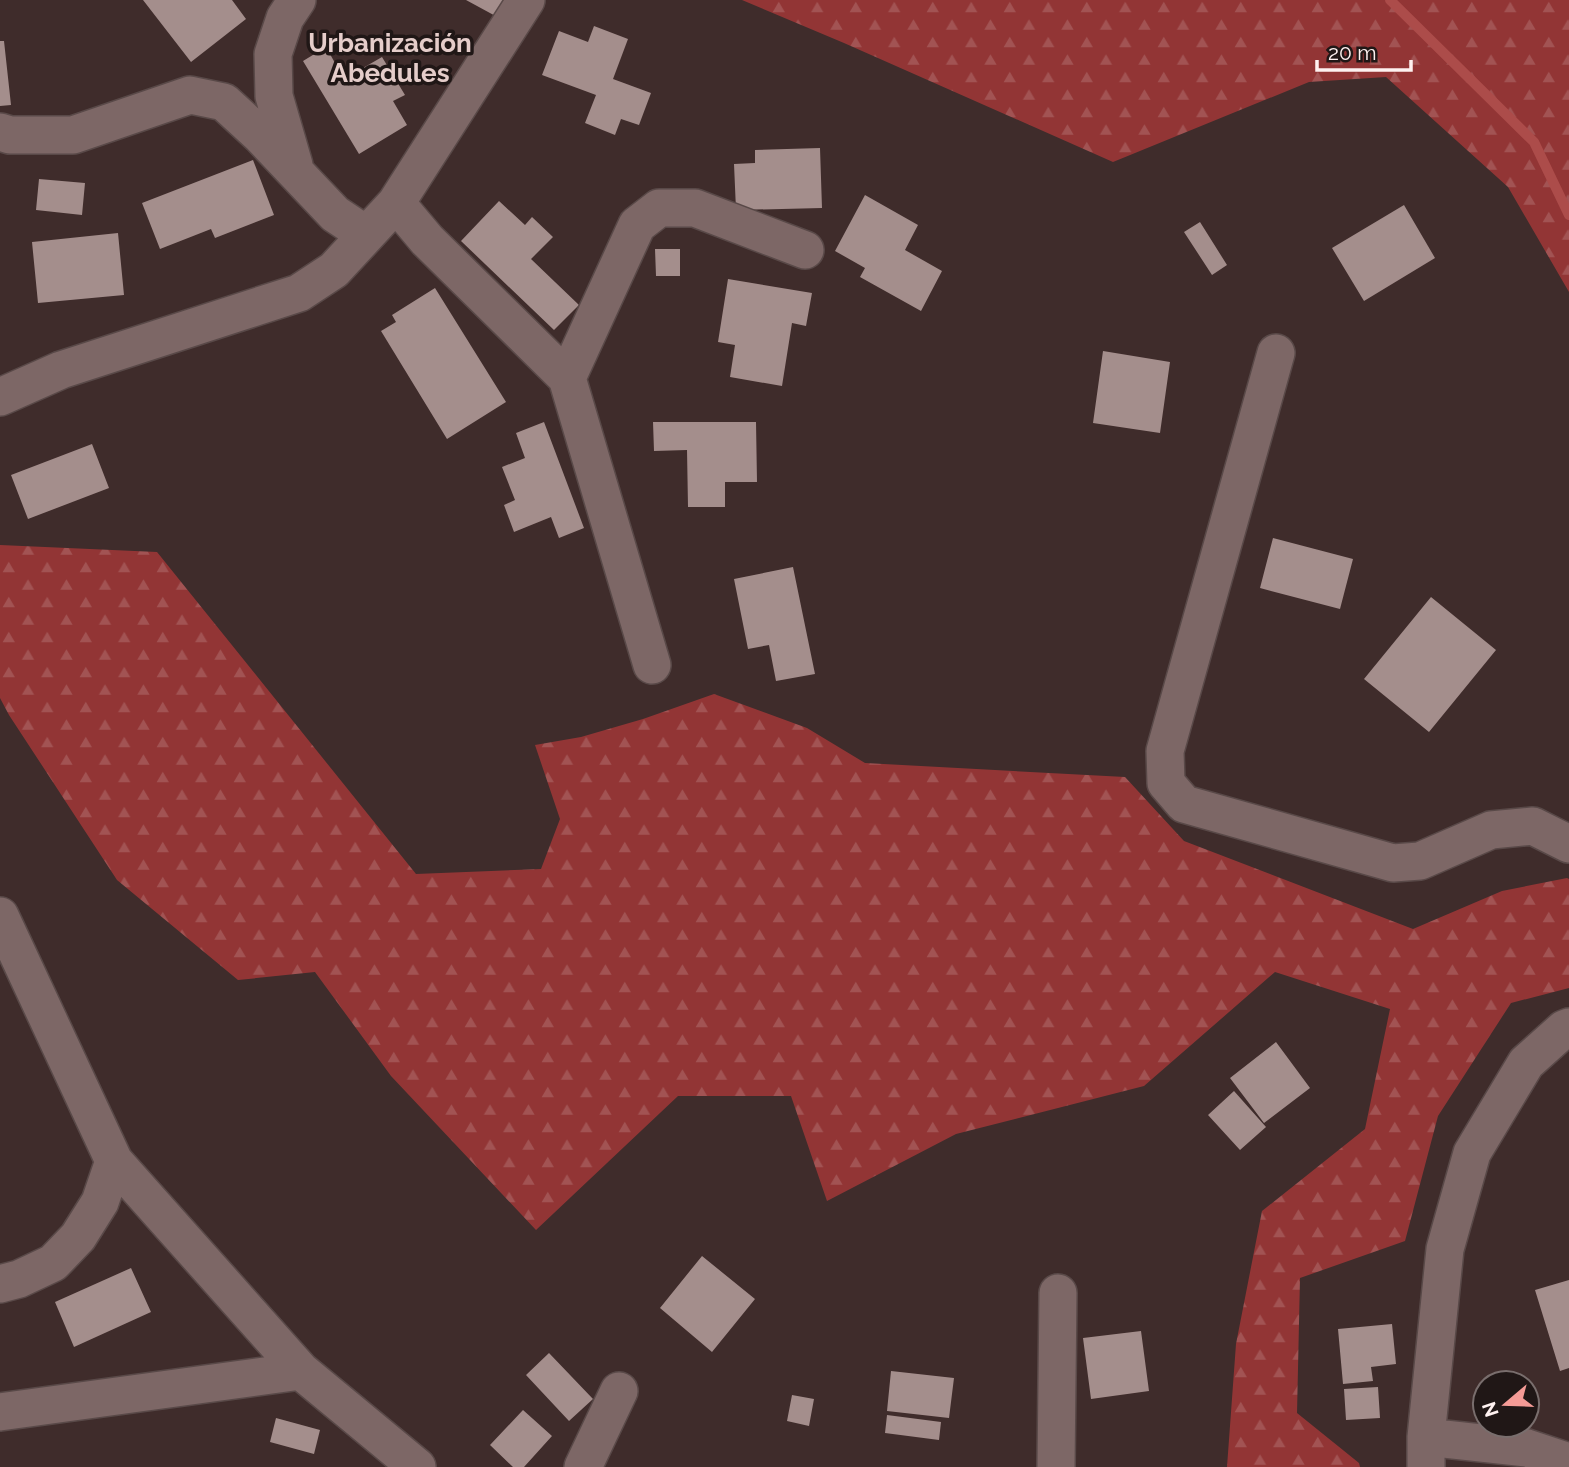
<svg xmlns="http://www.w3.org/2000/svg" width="1569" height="1467" viewBox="0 0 1569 1467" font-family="Raleway,sans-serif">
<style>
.forest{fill:url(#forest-firs)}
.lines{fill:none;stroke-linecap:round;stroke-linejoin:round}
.stream{stroke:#ac4c4a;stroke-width:10}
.building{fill:#a48e8c}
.street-casing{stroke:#594948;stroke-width:40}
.street{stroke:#7d6766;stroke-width:37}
.labels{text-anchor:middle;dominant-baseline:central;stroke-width:7;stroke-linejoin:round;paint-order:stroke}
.neighbourhood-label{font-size:26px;font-weight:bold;fill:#e5cdca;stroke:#201716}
</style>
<defs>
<pattern id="forest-firs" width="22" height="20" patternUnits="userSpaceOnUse" patternTransform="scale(1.75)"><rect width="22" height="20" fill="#923535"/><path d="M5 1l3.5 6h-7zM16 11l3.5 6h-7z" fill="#a25353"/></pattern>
</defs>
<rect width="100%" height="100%" fill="#3f2c2b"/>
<!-- forest -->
<path class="forest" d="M742,0H1569V292L1508,187L1386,77L1309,82L1113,162L844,43Z
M0,545L157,552L416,874L541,869L560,819L535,745L581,737L643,719L714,694L807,728L865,763L1125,777L1184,841L1413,929L1502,891L1567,878L1569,879V988L1511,1003L1438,1116L1405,1241L1300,1278L1297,1413L1359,1463L1360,1467H1227L1236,1344L1262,1211L1365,1129L1390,1009L1275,972L1144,1086L956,1134L827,1201L791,1096H678L536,1230L391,1076L315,972L238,980L117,880L9,715L0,698Z"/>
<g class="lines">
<!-- stream -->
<path class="stream" d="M1390,0L1534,142L1569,215"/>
</g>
<!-- building -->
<path class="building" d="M143,0H232L246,19L191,62Z
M466,0H511L501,19Z
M594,26L628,39L613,79L651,93L639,125L621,119L615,135L585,123L596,95L542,75L559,31L588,42Z
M0,41H4L11,105L0,106Z
M326,47L344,79L382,57L405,95L393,101L407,125L359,154L303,61Z
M820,148L822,208L736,210L734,164L755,163V150Z
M253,160L274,215L215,238L211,229L160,249L142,203Z
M39,179L85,183L82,215L36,210Z
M865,195L918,225L905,250L942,271L921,311L860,277L865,268L835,251Z
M499,201L525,225L532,217L553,237L531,259L579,305L554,330L461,241Z
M1404,205L1435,258L1364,301L1332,248Z
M1200,222L1227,265L1212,275L1184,232Z
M118,233L124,295L38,303L32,242Z
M655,249H680V276H656Z
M728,279L812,293L806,326L792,323L782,386L730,377L735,345L718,342Z
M435,288L506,402L447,439L381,331L396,322L392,315Z
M1103,351L1170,362L1160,433L1093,423Z
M544,422L584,528L559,538L551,517L514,532L504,505L515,500L502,467L525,458L516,433Z
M653,422H756L757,482H725V507H688L687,450L654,451Z
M92,444L109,488L28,519L11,475Z
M1273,538L1353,559L1340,609L1260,588Z
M793,567L815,674L776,681L769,645L748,649L734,579Z
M1431,597L1496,650L1429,732L1364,679Z
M1276,1042L1310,1088L1264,1123L1230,1078Z
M1234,1091L1266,1127L1240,1150L1208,1115Z
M702,1256L755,1299L712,1352L660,1308Z
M131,1268L151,1312L74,1347L55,1302Z
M1569,1280V1368L1560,1371L1535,1290Z
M1392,1324L1396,1364L1371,1367L1373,1381L1343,1384L1338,1329Z
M1141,1331L1149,1391L1091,1399L1083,1338Z
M549,1353L593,1399L569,1421L526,1375Z
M891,1371L954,1378L949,1418L887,1411Z
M1378,1387L1380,1418L1346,1420L1344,1389Z
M792,1395L814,1399L809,1426L787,1421Z
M523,1410L552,1436L524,1467H513L490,1445Z
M887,1415L941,1422L939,1440L885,1433Z
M276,1418L320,1430L314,1454L270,1442Z"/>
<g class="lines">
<defs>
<path id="street" d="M0,132L10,135H73L190,95L224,102L261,136L335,214L365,234
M294,165L274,96L273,54L285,18L297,0
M396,203L427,240L567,378L652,665
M1276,353L1165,751L1166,783L1184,804L1393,863L1420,861L1491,830L1533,826L1569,844
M567,378L637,225L659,208H695L805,250
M0,397L61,370L299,293L334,270L396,203L526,0
M0,916L114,1161L301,1371L417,1467
M0,1284L19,1279L53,1263L78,1237L100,1202L114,1161
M0,1412L301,1371
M1426,1437L1527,1448L1569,1462
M583,1467L619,1391
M1056,1467L1058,1293
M1426,1467V1437L1445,1249L1472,1153L1526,1063L1564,1029L1569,1027"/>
</defs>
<!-- street casing -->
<use href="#street" class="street-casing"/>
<!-- street -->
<use href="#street" class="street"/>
</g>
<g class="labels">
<!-- neighbourhood labels -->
<g class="neighbourhood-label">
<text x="390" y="43">Urbanización<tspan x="390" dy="30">Abedules</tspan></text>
</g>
</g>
<!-- north arrow -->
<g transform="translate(1506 1404) rotate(251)"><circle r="33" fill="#201716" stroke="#796e6d" stroke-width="2"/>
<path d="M0-5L12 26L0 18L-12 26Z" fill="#f59b96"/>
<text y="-10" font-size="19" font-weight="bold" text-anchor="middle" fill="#fef1f0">N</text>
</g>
<!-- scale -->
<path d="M1317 60v10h94v-10" fill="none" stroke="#fef1f0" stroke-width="3.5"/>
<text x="1328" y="60" font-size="21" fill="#fef1f0" stroke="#201716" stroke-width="5" paint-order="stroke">20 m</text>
</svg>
